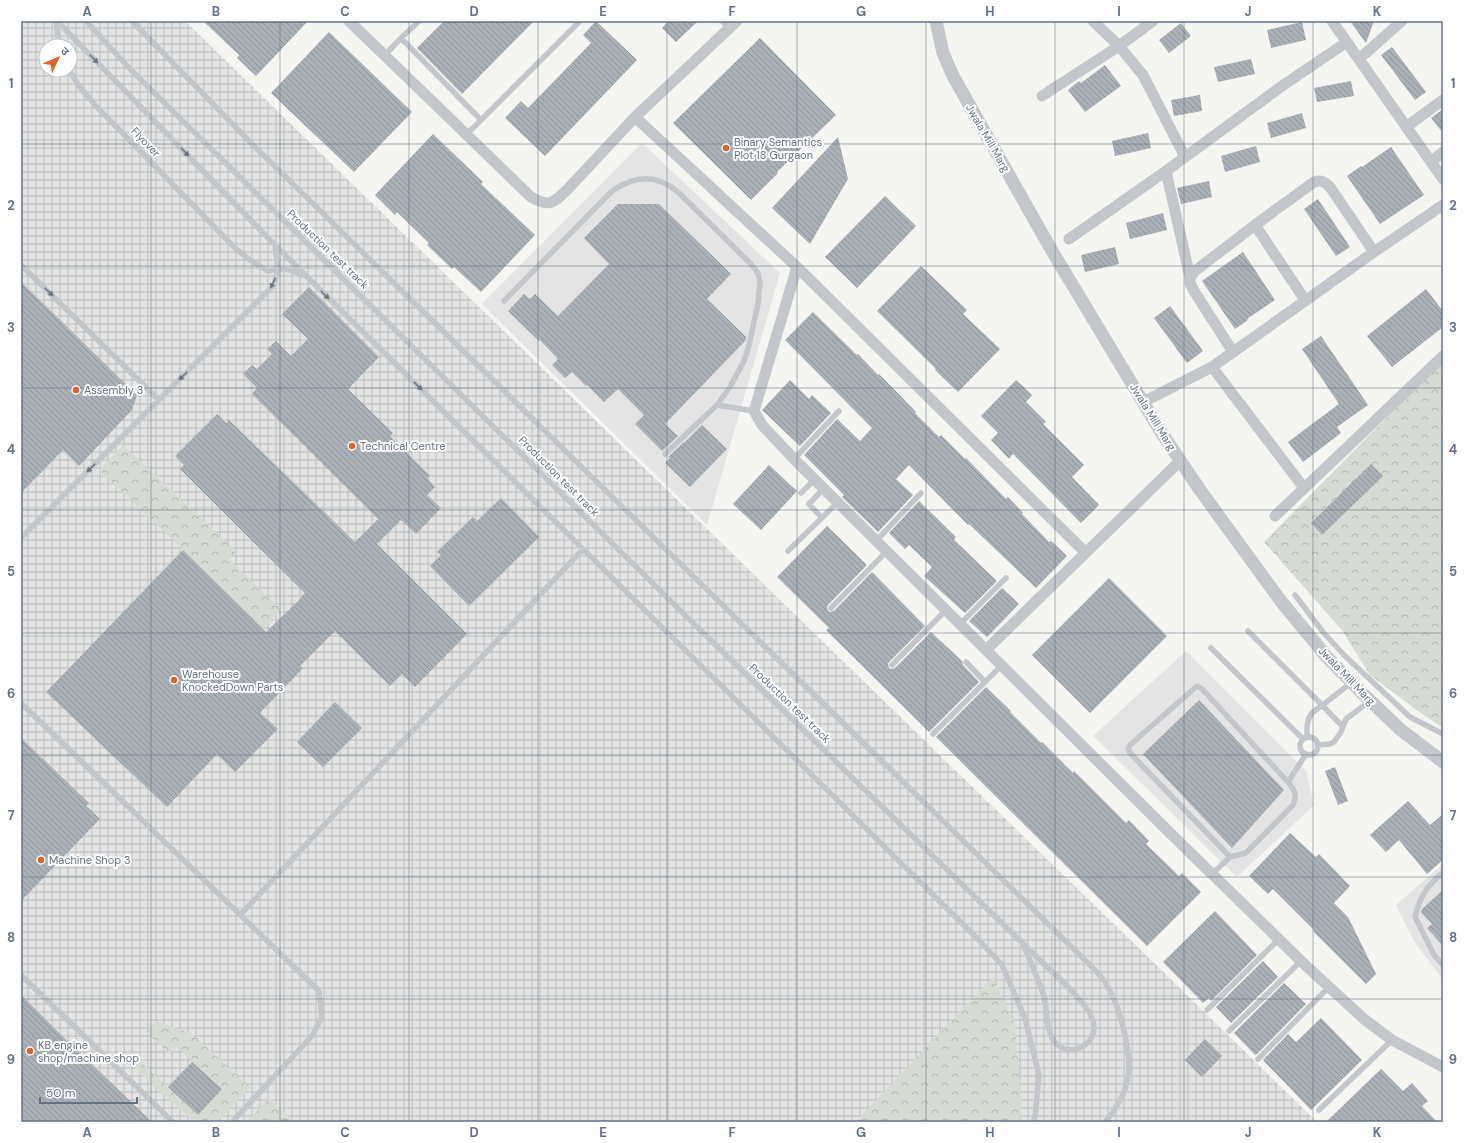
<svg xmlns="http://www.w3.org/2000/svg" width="1464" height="1143" viewBox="0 0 1464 1143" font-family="'DM Sans','Noto Sans Devanagari',sans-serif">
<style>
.built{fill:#e3e4e3}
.industrial{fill:url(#industrial-grid);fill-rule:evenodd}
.forest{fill:url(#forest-crowns)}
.building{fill:url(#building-back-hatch)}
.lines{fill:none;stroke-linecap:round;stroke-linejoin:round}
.service{stroke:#c3c6ca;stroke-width:5.5}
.minor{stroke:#c3c6ca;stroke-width:11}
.tertiary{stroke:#c3c6ca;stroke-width:13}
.oneway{fill:#6a7687}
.grid{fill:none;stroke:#657283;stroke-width:1;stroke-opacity:0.55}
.poi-dot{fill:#e06327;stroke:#fff;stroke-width:1.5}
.labels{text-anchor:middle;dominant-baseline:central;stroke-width:4;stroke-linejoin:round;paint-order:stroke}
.street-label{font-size:11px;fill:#657283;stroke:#fff}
.poi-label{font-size:11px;fill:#657283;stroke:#fff;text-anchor:start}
.neatline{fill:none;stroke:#657283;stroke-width:1.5}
.grid-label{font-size:13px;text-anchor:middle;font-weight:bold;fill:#657283}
</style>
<defs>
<pattern id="industrial-grid" width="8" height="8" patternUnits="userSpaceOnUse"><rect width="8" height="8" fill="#e3e4e3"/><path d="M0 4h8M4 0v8" fill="none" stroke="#bcbdbd"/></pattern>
<pattern id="forest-crowns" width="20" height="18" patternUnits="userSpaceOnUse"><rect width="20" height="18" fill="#d6dcd3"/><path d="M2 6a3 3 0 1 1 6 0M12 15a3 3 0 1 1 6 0" fill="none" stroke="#b1b7b1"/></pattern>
<pattern id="building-back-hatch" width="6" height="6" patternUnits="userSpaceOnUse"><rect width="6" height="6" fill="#aab0b7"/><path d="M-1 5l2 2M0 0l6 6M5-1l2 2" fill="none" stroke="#8e949a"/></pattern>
</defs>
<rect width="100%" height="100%" fill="#f5f5f2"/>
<!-- built -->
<path class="built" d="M642,143L780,273L707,525L482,304Z
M1186,651L1306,771L1314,805L1237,877L1093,736Z
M1443,864V980L1414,941L1396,905Z"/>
<!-- industrial -->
<path class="industrial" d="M21,21H185L925,741L1150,959L1317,1122H21ZM46,46H70V70H46Z"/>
<!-- forest -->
<path class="forest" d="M1443,363V728L1415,709L1370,675L1341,629L1264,542L1393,411Z
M123,445L236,551L229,559L281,609L263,629L183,550L99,470Z
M993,977L1015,1025L1022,1107L1019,1122H855Z
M156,1021L191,1033L250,1087L217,1122H194L123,1057L129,1051L198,1115L222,1089L177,1047L170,1054L146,1032Z
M269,1098L294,1122H246Z"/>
<!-- building -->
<path class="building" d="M203,21H308L256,76L237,58L239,55Z
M444,21H534L462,94L417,48Z
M596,21L637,60L545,156L505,118L521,101L528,108L591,43L583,35Z
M668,21H698L676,42L662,28Z
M1350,21H1374L1366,43Z
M1302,22L1306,40L1271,48L1267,30Z
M1181,23L1191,36L1169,53L1159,40Z
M329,32L412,112L354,172L271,93Z
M760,38L836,115L777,172L778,173L751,200L673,123Z
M1392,47L1426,92L1415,100L1381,55Z
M1251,59L1255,74L1218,82L1214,67Z
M1105,65L1121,86L1085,112L1068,90L1079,81L1081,83Z
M1351,81L1354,96L1317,102L1314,88Z
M1200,95L1202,111L1174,116L1171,100Z
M1443,109V133L1431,118Z
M1302,113L1306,128L1271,138L1267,123Z
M1148,133L1151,148L1115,156L1112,141Z
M433,134L483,182L481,184L535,235L481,292L454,267L452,269L427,245L429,243L397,212L395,215L375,195Z
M838,137L848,179L810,244L772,208Z
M1256,146L1260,162L1225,172L1221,156Z
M1391,147L1424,195L1380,224L1347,176L1361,166L1362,167Z
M1209,181L1212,197L1181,204L1177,188Z
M885,196L916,226L857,288L825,257Z
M1318,199L1350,247L1336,256L1304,209Z
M618,204H659L731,274L707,299L746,337V340L665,424L678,436L662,451L635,424L644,415L618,389L604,402L587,385L586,386L572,372L565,378L552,365L558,359L540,340L539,341L508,311L524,294L530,299L535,294L558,316L609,264L584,238Z
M1163,213L1167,230L1130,239L1126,223Z
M1115,247L1119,264L1085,272L1081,255Z
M1243,252L1275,300L1247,319L1248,320L1235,329L1202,281Z
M921,266L967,310L963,314L1000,349L958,392L935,370L936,369L877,311Z
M21,282L137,395L132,410L79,466L63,450L21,493Z
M309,287L379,357L348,389L393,433L390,436L430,476L427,478L435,487L427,495L441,508L416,534L401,520L377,544L467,634L415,687L402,674L390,686L335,631L300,666L303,668L260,713L278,729L235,772L217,754L167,807L46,692L183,550L266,632L302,597H301L305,593L180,469L184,465L175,456L217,414L226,423L229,420L355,542L378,519L252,394L257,388L243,374L252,365L257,369L272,354L267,349L276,341L291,356L308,339L282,314Z
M1426,289L1443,311V327L1392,367L1367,336Z
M1170,306L1203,351L1187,363L1154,318Z
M813,312L857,355L858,354L878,375L879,374L916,412L915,413L939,437L941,435L965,459L966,458L1006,499L1008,497L1023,513L1022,514L1049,542L1051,541L1067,556L1036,588L969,524L968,525L909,465L896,479L913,495L878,532L842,497L844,495L804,455L837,419L860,441L872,428L785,340Z
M1321,336L1368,405L1337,427L1341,433L1303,462L1288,442L1339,404L1302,349Z
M790,380L809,399L812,395L831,413L800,446L762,410Z
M1016,380L1032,395L1026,402L1046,422L1043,424L1084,465L1072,477L1099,505L1081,523L1013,454L1009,459L991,440L998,433L981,416Z
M702,425L727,449L690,487L665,463L670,458L668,457L684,442V443Z
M1371,464L1383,476L1322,535L1311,523Z
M769,465L797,491L761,530L733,504Z
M501,498L539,537L469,606L430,566L441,555L437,552L473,517L477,521Z
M919,501L956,537L954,540L996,580V582L965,613L924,576L932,567L909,545L905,549L889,533Z
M827,526L866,564V566L828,605L827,607L828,611L830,612L834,611L872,572L925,626L889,662L888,664L889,668L891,669L895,668L931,632L962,661L963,665L979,682L929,732L826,630L829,628L777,577Z
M1109,578L1167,636L1090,713L1032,655Z
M1002,588L1019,604L987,637L969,621Z
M986,687L1011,711L1010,712L1041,743L1042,742L1073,773L1074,771L1126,823L1129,820L1149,841L1146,844L1179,876L1182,873L1201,892L1147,946L936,737Z
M1199,700L1284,790L1232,848L1143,754Z
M335,702L362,728L323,767L297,742Z
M21,738L89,803L86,806L100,819L21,901Z
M1335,767L1348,801L1338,805L1325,771Z
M1408,801L1430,825L1443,814V860L1427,874L1399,840L1386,852L1370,835Z
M1290,833L1316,857L1319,854L1350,886L1334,903L1348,917L1376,974L1366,984L1313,931L1314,930L1273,889L1268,894L1249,876Z
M1443,890V946L1427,928L1432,924L1421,912L1422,909Z
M1215,911L1257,955L1211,1001L1209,998L1203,1003L1163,962Z
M1263,961L1278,977L1231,1023L1216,1007Z
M1284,983L1306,1004L1257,1054L1255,1055L1234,1033Z
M21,995L58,1032L152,1122H21Z
M1321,1018L1362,1060L1311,1110L1263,1060L1288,1034L1296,1042Z
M1205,1039L1222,1056L1202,1077L1185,1060Z
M192,1062L222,1089L198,1115L168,1087Z
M1381,1069L1403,1091L1412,1083L1428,1101L1422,1106L1437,1122H1326Z"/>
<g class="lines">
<!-- service -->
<path class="service" d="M56,21L59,46
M57,21L275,245L979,940L1002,965L1025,1018L1039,1075L1035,1117L1033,1122
M86,21L131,70L688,618L1042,962C1057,977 1091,1005 1094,1025C1096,1047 1067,1059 1054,1041C1045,1029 1048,1007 1043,993C1037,976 1029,959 1022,942
M132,21L251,143L1092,967C1097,972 1103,978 1106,984C1119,1003 1132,1053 1128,1076C1126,1093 1116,1109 1105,1122
M419,21L401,38L481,120
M722,21L729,28
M385,55L401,38
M69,70L79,86L96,106L236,249L250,260L268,271C280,268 291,268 302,275
M466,135L580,21
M21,265L159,400
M504,301L612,191C635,175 656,174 678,192L751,264L758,273L760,282L758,304L748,349L744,361L730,387L717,405L665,454
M717,405L754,411
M794,459L839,411
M801,493L815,479
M822,518L809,504L824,488
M21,538L274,285L278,269L275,245
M876,541L921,493
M788,551L838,502
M1295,595L1323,632L1345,656L1410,717L1443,734
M831,608L887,551
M960,624L1006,578
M1248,631L1322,705L1343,727
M1211,648L1303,739
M966,662L985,682
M892,665L946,610
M21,703L319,991L322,1017L312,1036L232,1122
M933,734L1002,665
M1307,737C1307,727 1306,721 1312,713L1351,683
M1300 746a9 9 0 1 1 18 0a9 9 0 1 1-18 0Z
M1317,745L1330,744L1334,742L1341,732L1346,719L1370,701
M1288,782L1306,754
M1443,873C1426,886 1420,897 1415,917L1434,955L1443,965
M1212,874L1230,857L1246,853L1293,805C1298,795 1294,789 1288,782L1202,689L1197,686L1130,745L1128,749L1130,753L1230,857
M240,915L583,549
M21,975L173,1122
M1207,1010L1279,939
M1229,1031L1301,961
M1258,1059L1329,987
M1319,1110L1392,1040"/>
<!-- minor -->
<path class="minor" d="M349,21L531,197C549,207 552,204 566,191L635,117L737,21
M1093,21L1119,46L1143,75L1185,157
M1332,21L1443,179
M1359,59L1402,21
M1042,96L1119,46L1153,21
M635,117L797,267L1086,553
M1406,127L1443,100
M1432,161L1443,152
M1166,171L1190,277
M1255,225L1305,300
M1069,239L1166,171L1282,86L1347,42
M797,267L754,411L762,425L794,459L1170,833L1301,961L1364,1019L1392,1040L1443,1067
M1233,352L1194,291L1190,283V277L1195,271L1255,225L1314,182C1321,180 1324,181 1330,187L1374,252
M1212,367L1304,488
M1143,402L1212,367L1374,252L1443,205
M1275,516L1443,356
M986,650L1180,461"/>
<!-- tertiary -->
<path class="tertiary" d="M936,21L943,53L953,76L1052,251L1161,432L1200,490L1280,600L1326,656L1361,692L1401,730L1443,762"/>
</g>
<!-- one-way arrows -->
<defs><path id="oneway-solid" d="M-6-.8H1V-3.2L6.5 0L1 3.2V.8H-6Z"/></defs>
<g class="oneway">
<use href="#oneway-solid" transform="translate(94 59) rotate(46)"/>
<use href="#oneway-solid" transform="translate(185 152) rotate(46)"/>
<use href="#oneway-solid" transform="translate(273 283) rotate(116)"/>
<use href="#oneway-solid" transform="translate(49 292) rotate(44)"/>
<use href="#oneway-solid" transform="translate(325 295) rotate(45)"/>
<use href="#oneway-solid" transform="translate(183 376) rotate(135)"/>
<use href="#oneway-solid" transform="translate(418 386) rotate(45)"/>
<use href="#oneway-solid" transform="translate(91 468) rotate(135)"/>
</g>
<!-- grid -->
<path class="grid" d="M151,21V1122M280,21V1122M409,21V1122M538,21V1122M667,21V1122M797,21V1122M926,21V1122M1055,21V1122M1184,21V1122M1313,21V1122M21,144H1443M21,266H1443M21,388H1443M21,510H1443M21,633H1443M21,755H1443M21,877H1443M21,999H1443"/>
<!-- markers -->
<g class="poi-dot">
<circle cx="726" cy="148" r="4"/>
<circle cx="76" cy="390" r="4"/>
<circle cx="352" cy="446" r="4"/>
<circle cx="174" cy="680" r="4"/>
<circle cx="41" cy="860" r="4"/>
<circle cx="30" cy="1051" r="4"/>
</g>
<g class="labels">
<!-- street labels -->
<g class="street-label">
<text transform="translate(988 138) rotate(60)">Jwala Mill Marg</text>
<text transform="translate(146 142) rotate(46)">Flyover</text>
<text transform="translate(328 249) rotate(44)">Production test track</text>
<text transform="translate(1153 417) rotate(58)">Jwala Mill Marg</text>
<text transform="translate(559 476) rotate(45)">Production test track</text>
<text transform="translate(1347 676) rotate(46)">Jwala Mill Marg</text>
<text transform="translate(790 703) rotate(44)">Production test track</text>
</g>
<!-- poi labels -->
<g class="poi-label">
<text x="734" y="142">Binary Semantics<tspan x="734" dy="13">Plot 18 Gurgaon</tspan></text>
<text x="84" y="390">Assembly 3</text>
<text x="360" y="446">Technical Centre</text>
<text x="182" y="674">Warehouse<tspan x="182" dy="13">KnockedDown Parts</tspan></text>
<text x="49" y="860">Machine Shop 3</text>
<text x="38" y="1045">KB engine<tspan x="38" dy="13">shop/machine shop</tspan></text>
</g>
</g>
<!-- border -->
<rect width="1464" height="1143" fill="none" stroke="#ffffff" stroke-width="44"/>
<!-- north arrow -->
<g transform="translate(58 58) rotate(46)"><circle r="19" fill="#ffffff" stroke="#c1c7cd"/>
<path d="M0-3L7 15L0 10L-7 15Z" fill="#e06327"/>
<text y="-6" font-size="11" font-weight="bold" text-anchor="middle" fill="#657283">उ</text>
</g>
<!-- scale -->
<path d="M40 1097v6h97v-6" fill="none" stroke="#657283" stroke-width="2"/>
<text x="46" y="1097" font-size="12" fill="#657283" stroke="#ffffff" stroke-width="3" paint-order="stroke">50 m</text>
<rect x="22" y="22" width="1420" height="1099" class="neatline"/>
<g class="grid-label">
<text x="87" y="16">A</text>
<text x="216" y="16">B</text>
<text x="345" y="16">C</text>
<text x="474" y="16">D</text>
<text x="603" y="16">E</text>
<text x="732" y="16">F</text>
<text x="861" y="16">G</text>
<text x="990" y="16">H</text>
<text x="1119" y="16">I</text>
<text x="1248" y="16">J</text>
<text x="1377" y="16">K</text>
<text x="11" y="88">1</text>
<text x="1453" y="88">1</text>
<text x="11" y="210">2</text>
<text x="1453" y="210">2</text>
<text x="11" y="332">3</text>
<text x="1453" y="332">3</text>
<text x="11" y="454">4</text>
<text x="1453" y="454">4</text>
<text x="11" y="576">5</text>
<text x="1453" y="576">5</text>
<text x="11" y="698">6</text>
<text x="1453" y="698">6</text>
<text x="11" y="820">7</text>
<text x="1453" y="820">7</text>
<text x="11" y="942">8</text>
<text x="1453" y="942">8</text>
<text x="11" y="1064">9</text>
<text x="1453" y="1064">9</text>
<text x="87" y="1137">A</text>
<text x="216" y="1137">B</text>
<text x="345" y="1137">C</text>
<text x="474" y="1137">D</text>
<text x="603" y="1137">E</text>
<text x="732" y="1137">F</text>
<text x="861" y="1137">G</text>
<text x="990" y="1137">H</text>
<text x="1119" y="1137">I</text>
<text x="1248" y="1137">J</text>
<text x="1377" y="1137">K</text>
</g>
</svg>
